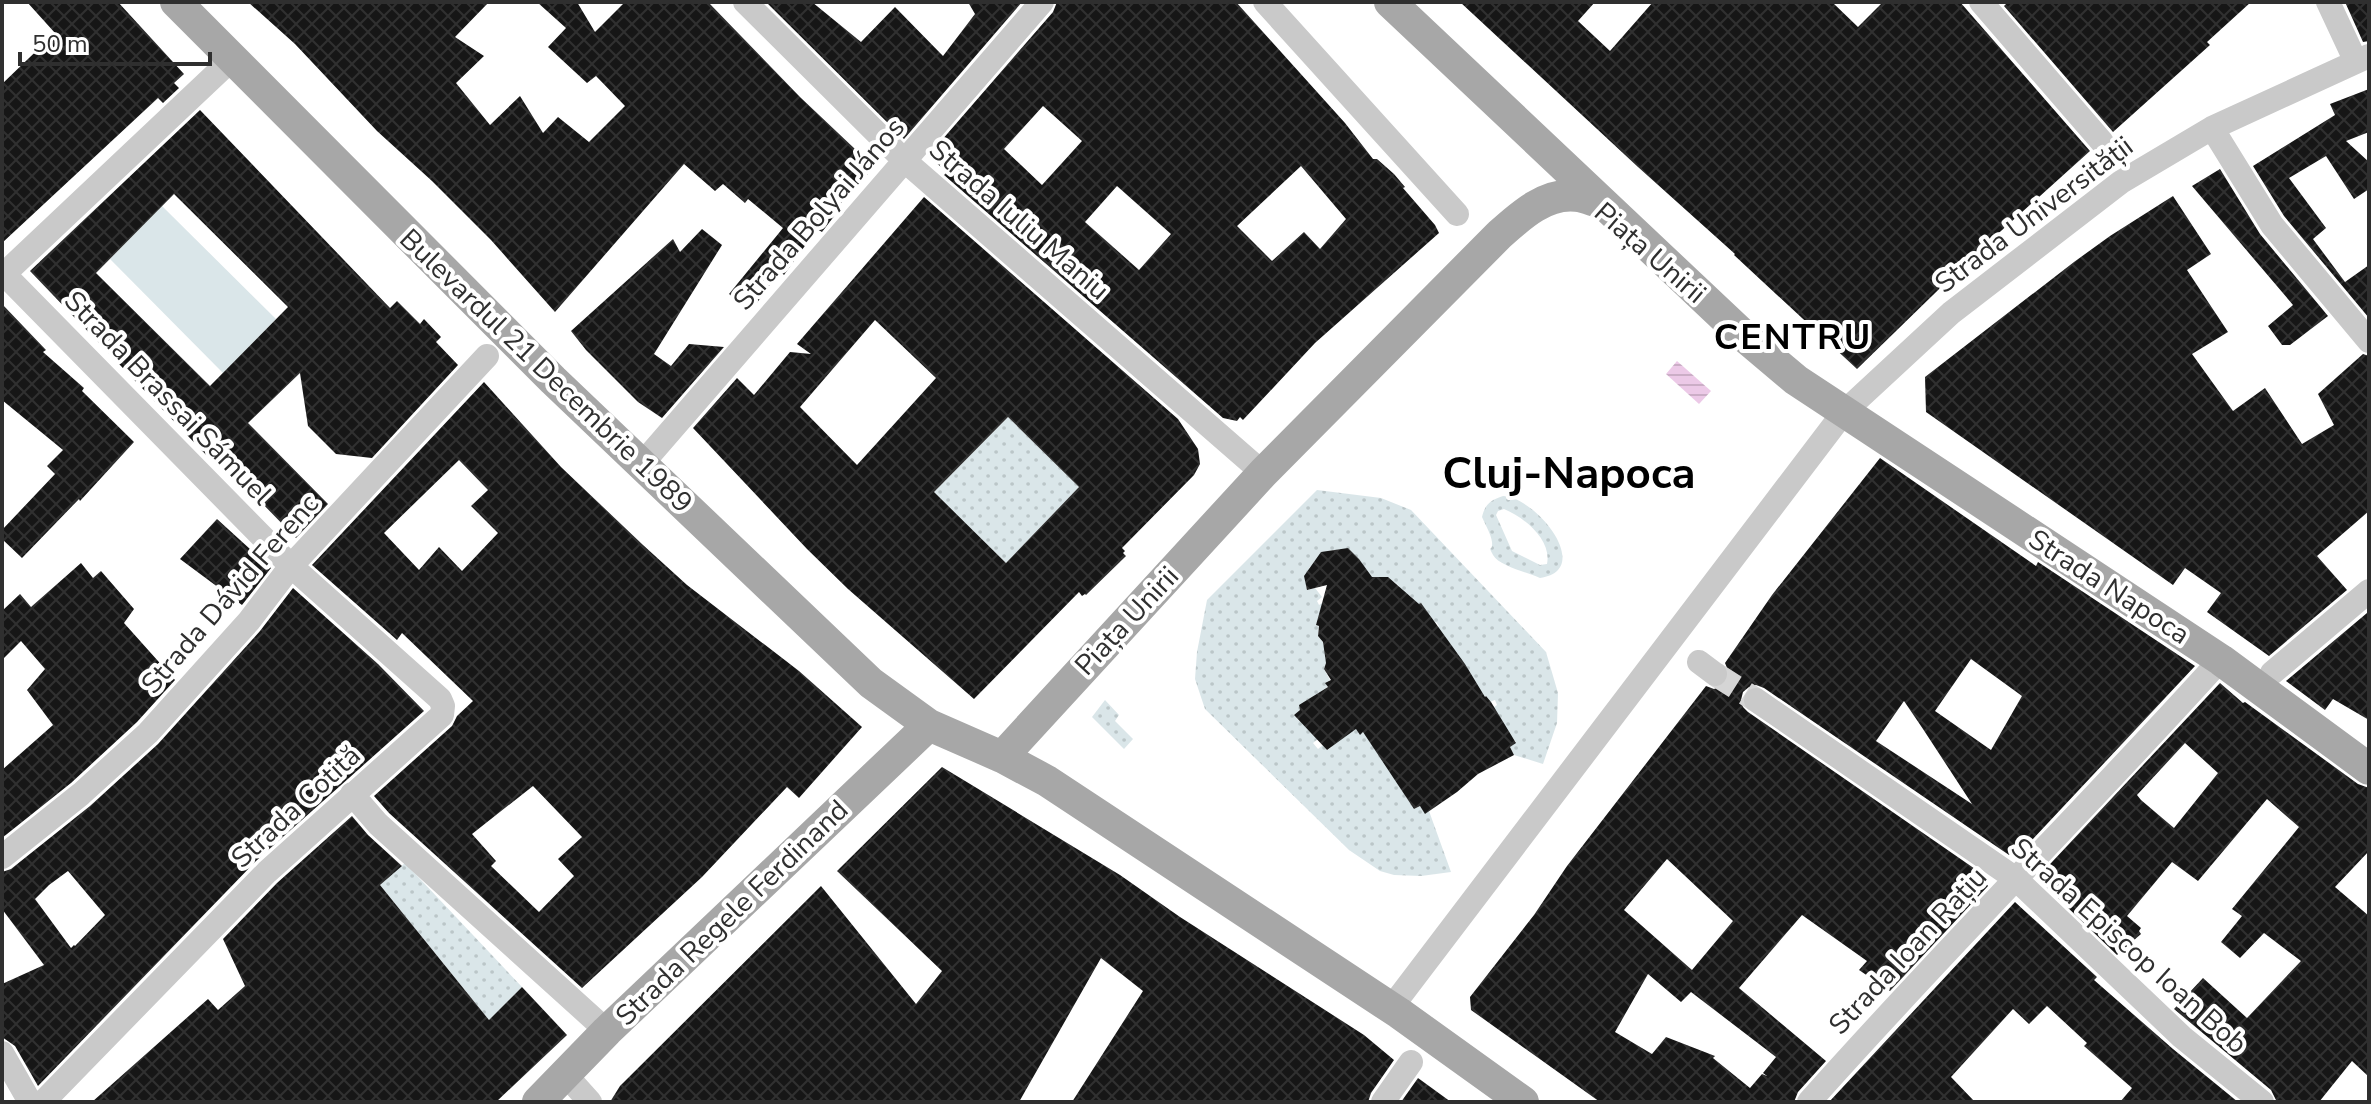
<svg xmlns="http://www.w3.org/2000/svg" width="2371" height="1104" viewBox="0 0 2371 1104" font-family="'Nunito Sans',sans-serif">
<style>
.grass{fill:url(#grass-dots);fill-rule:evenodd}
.garden{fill:#dae6e9}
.water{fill:url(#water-rules)}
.building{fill:url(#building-cross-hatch);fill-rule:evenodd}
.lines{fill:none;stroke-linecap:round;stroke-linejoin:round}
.minor-tunnel{stroke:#d5d5d5;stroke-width:24;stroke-dasharray:24 12;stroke-linecap:butt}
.minor{stroke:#c9c9c9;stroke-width:24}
.major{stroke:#a7a7a7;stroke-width:32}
.labels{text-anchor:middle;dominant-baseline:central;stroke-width:8;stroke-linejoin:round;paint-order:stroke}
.street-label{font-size:28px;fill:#2f2f2f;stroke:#fff}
.district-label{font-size:36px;font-weight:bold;letter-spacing:2px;fill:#000;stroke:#fff}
.town-label{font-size:44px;font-weight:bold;fill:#000;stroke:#fff}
</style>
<defs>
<pattern id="grass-dots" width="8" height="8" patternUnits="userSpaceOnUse" patternTransform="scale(2)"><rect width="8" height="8" fill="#dae6e9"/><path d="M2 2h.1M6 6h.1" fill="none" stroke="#bbc6c8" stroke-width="1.8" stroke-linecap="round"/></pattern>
<pattern id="water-rules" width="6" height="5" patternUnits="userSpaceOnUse" patternTransform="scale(2)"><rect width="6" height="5" fill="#ecc9e7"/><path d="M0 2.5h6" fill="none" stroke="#cbadc6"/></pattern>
<pattern id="building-cross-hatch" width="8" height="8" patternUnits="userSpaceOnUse" patternTransform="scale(2)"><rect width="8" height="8" fill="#161616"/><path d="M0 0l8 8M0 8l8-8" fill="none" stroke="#303030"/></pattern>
</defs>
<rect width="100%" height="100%" fill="#fff"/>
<!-- grass -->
<path class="grass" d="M1008,417L1079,487L1006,563L934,492Z
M1317,490L1381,498L1411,510L1546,652L1558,693L1557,723L1543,764L1514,755L1510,747L1516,742L1490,710L1497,705L1495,700L1490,702L1486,696L1481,700L1434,630L1439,626L1436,622L1431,625L1421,603L1414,608V600L1409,595L1404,600L1399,586L1394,582L1390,585L1383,583L1382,577H1379L1380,584L1334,550L1328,551L1309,568L1315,572L1314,583L1306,585L1307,590L1315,588L1322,597L1317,601L1319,605L1325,601L1316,625L1319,626L1318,636L1329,650L1325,655L1327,660L1324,669L1330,680L1326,683L1328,687L1300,705V710L1294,715L1299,721L1303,719L1318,739L1313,743L1318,749L1323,745L1327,750L1332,747L1331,745L1356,728L1360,734L1364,731L1414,809L1420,806L1425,813L1429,811L1451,872L1421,876L1394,875L1380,871L1349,850L1205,709L1195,679L1197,652L1207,600Z
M1503,496C1536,497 1595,570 1540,578C1527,572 1499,566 1493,555C1487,544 1493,553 1492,542C1491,534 1485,524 1482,517C1485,504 1491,500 1503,496ZM1504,509C1524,517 1552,540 1547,564L1540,565L1512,551L1496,515L1498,511Z
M1105,700L1119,715L1115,721L1133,739L1124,749L1092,717Z
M405,863L522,987L489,1020L380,885Z"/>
<!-- garden -->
<path class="garden" d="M162,206L276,319L223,373L110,259Z"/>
<!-- water -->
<path class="water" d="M1677,361L1711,391L1699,404L1666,374Z"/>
<!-- building -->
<path class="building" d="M27,2H118L184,74L174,83L179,88L163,103L158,98L2,243V84L55,33Z
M248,2H489L455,37L484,56L456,83L490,125L520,96L543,133L558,117L589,142L625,106L596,76L587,83L548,47L566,28L537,2H577L595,32L625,2H708L800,97L874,167L833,212L835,215L822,232L817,229L784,275L780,271L751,311L729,294L783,228L748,199L745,203L723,184L715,191L684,164L555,312L491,240L432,181L377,131L295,44Z
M766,2H812L861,42L895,7L943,56L975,14L968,2H1022L904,139Z
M1057,2H1236L1345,123L1373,159H1377L1394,174L1405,187L1403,188L1435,225L1439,233L1315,343L1243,420L1240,417L1237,421L1223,418L944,175L947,172L928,156L1053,12ZM1043,106L1082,141L1042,185L1004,149ZM1301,166L1346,219L1320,249L1304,232L1272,261L1237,226ZM1117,186L1171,234L1139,270L1085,222Z
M1460,2H1595L1578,21L1610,51L1653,2H1832L1858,27L1883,2H1960L2090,151L1971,258L1857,369L1734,255L1735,254L1638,167Z
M2008,2H2251L2207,42L2210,45L2113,132L2004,6Z
M2345,2H2369V41L2363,42Z
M2369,89V132L2346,141L2369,162V189L2354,199L2326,156L2289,178L2326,228L2313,239L2345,282L2369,265V318L2284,216L2253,166L2335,115L2330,104Z
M200,110L390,308L397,301L420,324L424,319L441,337L436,342L458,365L372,458L336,454L308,426L300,373L248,423L328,504L296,538L215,455L210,459L30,271ZM174,194L288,307L210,386L96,273Z
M2220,169L2260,234L2328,316L2290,345H2282L2268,326L2293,305L2192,186Z
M2173,196L2211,254L2187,270L2228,332L2192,354L2233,411L2265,388L2302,444L2334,425L2318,394L2363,354L2369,356V511L2317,556L2347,590L2269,656L2207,612L2221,593L2185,568L2173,585L1926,412L1925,377L2074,262L2110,236Z
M924,197L1178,419L1198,449L1200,464L1194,475L1122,548L1125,551L1123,553L1126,556L1086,595L1085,594L1082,596L1079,592L974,699L848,589L807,549L693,428L737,378L754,395L790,352L811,354L797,344ZM875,320L936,378L857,465L800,407ZM1008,417L1079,487L1006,563L934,492Z
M702,229L722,245L654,354L671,366L689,344L724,347L662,418L638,402L586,350L571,331L673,239L680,252Z
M2,304L46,350L43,352L84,388L82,391L134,442L80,501L79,499L22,558L2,539V530L55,474L47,466L63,450L2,400Z
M484,382L561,467L643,545L687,585L799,671L862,727L799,798L787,787L702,877L582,988L389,813L374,796L452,726L457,716L473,701L402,633L397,640L312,565ZM459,460L488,490L471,506L498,533L462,571L439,547L419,570L384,533ZM533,786L582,837L558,859L574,876L539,912L491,866L496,861L472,834Z
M1880,458L2036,566L2038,562L2195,666L2018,855H2009L1764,688L1756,685L1749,687L1743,692L1741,700L1743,707L1748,712L1978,871L1988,886L1890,991L1859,970L1867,961L1802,915L1739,988L1826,1061L1798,1092L1794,1102H1600L1471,1010L1470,997L1534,915L1567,866L1706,686L1714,689L1726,684L1730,675L1725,663L1772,595ZM1971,659L2022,696L1991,750L1935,711ZM1904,701L1923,729L1972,804L1876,741ZM1667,859L1733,921L1692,970L1624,910ZM1648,974L1681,1002L1691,992L1776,1057L1763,1073L1767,1076L1762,1074L1750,1088L1713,1058L1715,1056L1666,1037L1652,1054L1615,1032Z
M217,519L271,568L242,605L180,559Z
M1348,548L1359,559L1372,577H1388L1419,604L1421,603L1465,664L1485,697L1486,696L1491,702L1516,743L1510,747L1514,755L1478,774L1457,792L1425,814L1420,806L1414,809L1363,732L1360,735L1356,729L1327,750L1294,715L1300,710L1299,705L1328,687L1325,683L1331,680L1324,669L1326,663L1323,642L1318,636L1319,626L1316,625L1327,585L1307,590L1304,576L1321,552Z
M81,563L93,578L101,571L134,609L124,623L175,680L137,722L71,783L2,838V770L53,725L27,690L45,669L21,641L2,660V611L20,594L31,607Z
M293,588L378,664L424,711L256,861L38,1086L15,1046L2,1037V984L44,965L2,909V872L11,869L90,806L158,744L260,631ZM68,871L105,915L75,946L74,945L71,948L35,899L49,885Z
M2367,613L2369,616V720L2333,699L2325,710L2286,681Z
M2220,683L2243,703L2245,702L2358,784L2369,788V851L2335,887L2369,916V1077L2352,1061L2319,1102H2277L2271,1090L2174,1009L2203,978L2247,1018L2301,961L2264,933L2240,958L2221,942L2242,916L2232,909L2299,827L2267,799L2198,881L2172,862L2127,916L2141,928L2139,931L2141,934L2117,955L2037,878ZM2185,743L2218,773L2174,828L2141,800L2137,795Z
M942,767L1120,875L1180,917L1364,1035L1394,1060L1371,1093L1368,1102H1072L1143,991L1101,958L1019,1102H610L620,1086L821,886L916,1004L942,971L837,871Z
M352,816L368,835L402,866L380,885L489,1020L522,987L567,1035L496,1102H92L208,999L218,1010L245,986L223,939L277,883Z
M2015,902L2097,977L2094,980L2173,1049L2238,1102H2120L2132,1088L2084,1046L2087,1043L2047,1006L2029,1024L2013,1009L1951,1077L1975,1102H1829Z
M1418,1078L1451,1102H1401Z"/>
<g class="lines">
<!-- minor-tunnel -->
<path class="minor-tunnel" d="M1715,674L1756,700"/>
<!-- minor -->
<path class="minor" d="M745,2L905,161L1263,473
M1265,2L1457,214
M1981,2L2102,142
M2328,2L2356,62
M2212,128L2272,225L2369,341
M2,272L291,566L440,699L443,706L442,715L267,872L43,1102
M2,276L232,59
M641,465L1042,2
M1699,662L1715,674
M2272,673L2369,591
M1756,700L2016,879L2182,1037L2262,1102
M352,794L378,824L607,1031
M2,857L81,794L148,733L249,621L291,566L487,356
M1391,1008L1844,412L1951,313L2121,182L2212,128L2369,56
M2,1053L30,1102
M564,1073L590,1102
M1383,1102L1411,1062
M1809,1102C1941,953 2082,813 2215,666"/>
<!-- major -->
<path class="major" d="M176,2L553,380L871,683L929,725L1002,757L1047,781L1399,1013L1523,1102
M1390,2L1745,337L1796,380L2221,660L2369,769
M1002,757L1263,473L1499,235C1520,216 1546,192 1577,196C1585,197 1594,201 1602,203
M538,1102L607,1031L929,725"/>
</g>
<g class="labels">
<!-- street labels -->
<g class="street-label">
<text transform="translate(819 214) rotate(-49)">Strada Bolyai János</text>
<text transform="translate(2034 215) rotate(-37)">Strada Universității</text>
<text transform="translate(1019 220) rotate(41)">Strada Iuliu Maniu</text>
<text transform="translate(1650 253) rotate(41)">Piața Unirii</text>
<text transform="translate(546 371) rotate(44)">Bulevardul 21 Decembrie 1989</text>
<text transform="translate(168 398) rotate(46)">Strada Brassai Sámuel</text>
<text transform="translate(2109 587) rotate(33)">Strada Napoca</text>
<text transform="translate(230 594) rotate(-49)">Strada Dávid Ferenc</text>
<text transform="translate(1127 621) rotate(-47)">Piața Unirii</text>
<text transform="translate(296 807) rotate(-43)">Strada Cotită</text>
<text transform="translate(732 913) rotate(-44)">Strada Regele Ferdinand</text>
<text transform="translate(2129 946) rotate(42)">Strada Episcop Ioan Bob</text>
<text transform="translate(1908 951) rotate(-47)">Strada Ioan Rațiu</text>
</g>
<!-- district labels -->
<g class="district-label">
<text x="1793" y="337">CENTRU</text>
</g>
<!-- town labels -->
<g class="town-label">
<text x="1569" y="474">Cluj-Napoca</text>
</g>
</g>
<!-- border -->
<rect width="2371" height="1104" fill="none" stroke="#2f2f2f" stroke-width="8"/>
<!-- scale -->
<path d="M20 52v12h190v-12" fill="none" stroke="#2f2f2f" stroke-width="4"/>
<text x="32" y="52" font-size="24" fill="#2f2f2f" stroke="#ffffff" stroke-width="6" paint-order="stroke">50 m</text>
</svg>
